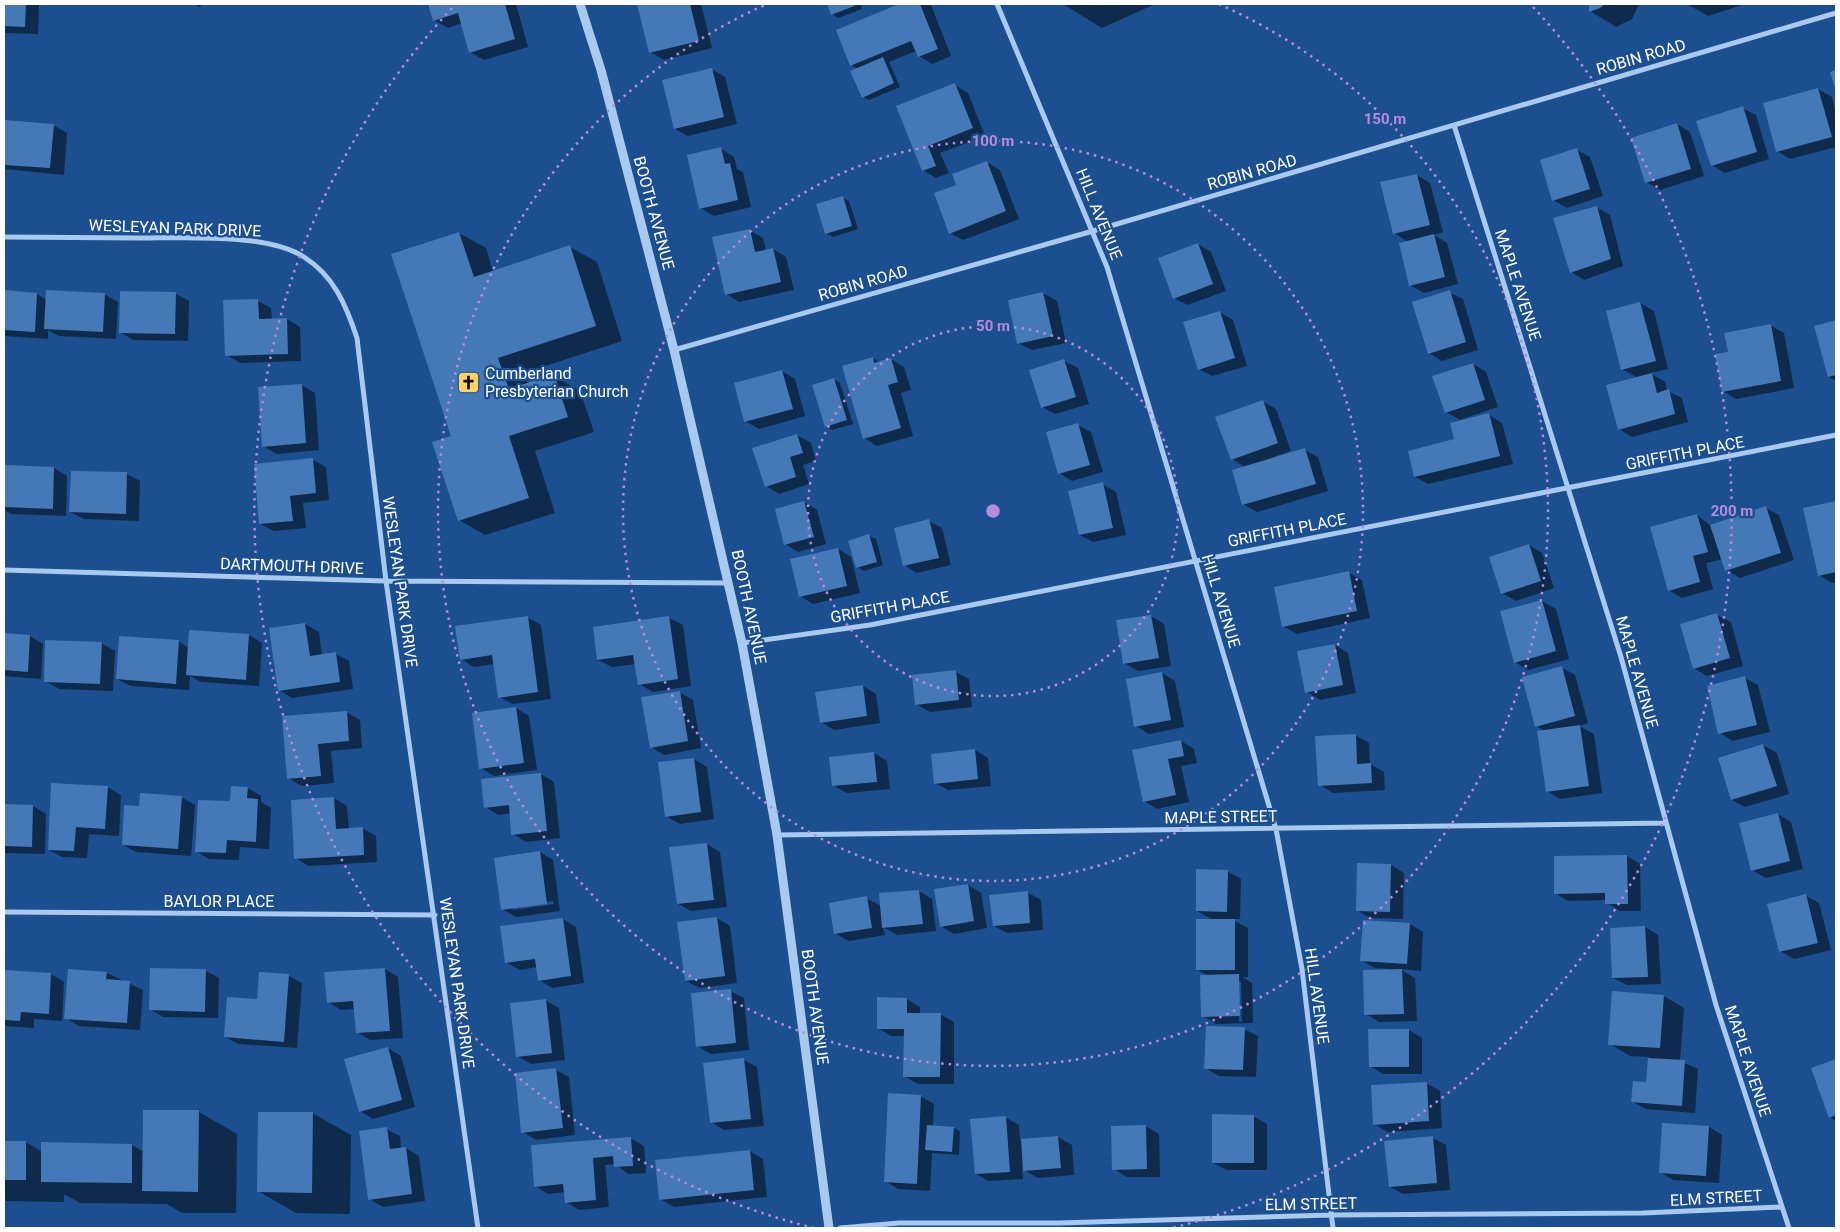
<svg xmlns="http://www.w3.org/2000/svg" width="1840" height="1232" viewBox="0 0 1840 1232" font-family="Roboto,sans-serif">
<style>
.shadow{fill:#0007;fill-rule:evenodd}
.building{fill:#4478b7}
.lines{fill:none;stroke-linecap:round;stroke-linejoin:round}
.minor{stroke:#a9c9ee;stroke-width:5}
.tertiary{stroke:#a9c9ee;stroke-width:9}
.ring{fill:none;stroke:#b68bdc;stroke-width:2.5;stroke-dasharray:2.5 5}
.labels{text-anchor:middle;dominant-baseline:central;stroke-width:4.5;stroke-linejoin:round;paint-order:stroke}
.street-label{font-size:16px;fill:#fff;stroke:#1b4f8f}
.poi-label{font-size:16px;fill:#fff;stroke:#1b4f8f;text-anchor:start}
.centre{fill:#b68bdc;stroke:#1b4f8f;stroke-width:2.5}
.ring-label{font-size:15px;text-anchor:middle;font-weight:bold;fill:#b68bdc;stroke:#1b4f8f;stroke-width:4.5;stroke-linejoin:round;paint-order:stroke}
</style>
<rect width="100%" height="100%" fill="#1b4f8f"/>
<!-- shadow -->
<path class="shadow" d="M4,4H39L38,34L4,33Z
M194,4H204L199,7Z
M429,4H516L528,47L484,60L470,52L462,23L448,28L434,20Z
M643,4H701L712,48L664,60L650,52L639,5Z
M828,4H860L862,9L838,18L832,14Z
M902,4L931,5L951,56L932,64L919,56L916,51L889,62L900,87L869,100L863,97L858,69L851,65L838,30Z
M1063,4H1155L1102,28Z
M1590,4H1639L1632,19L1616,27L1590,11Z
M1687,4H1745L1708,16Z
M711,69L725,77L737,124L688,136L675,129Z
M955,85L968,93L985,136L940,153L949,173L936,178L923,170L898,107Z
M1818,89L1832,97L1836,114V147L1790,159L1777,151Z
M1742,108L1756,115L1769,159L1725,173L1712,165Z
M4,122L53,125L67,133L64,175L4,169Z
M1677,124L1690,132L1704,176L1660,190L1646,182Z
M721,149L734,157L737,169L743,172L751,207L714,216L700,208Z
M1577,150L1590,157L1603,196L1567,208L1553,200Z
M987,162L1000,170L1019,219L963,240L950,233L958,186Z
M1417,175L1430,183L1443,232L1434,235L1447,243L1458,284L1424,293L1410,285L1408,242L1394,233Z
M843,198L849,201L858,229L833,237L826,233Z
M1596,207L1610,215L1623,266L1584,280L1571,272Z
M749,230L763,238L766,251L773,249L786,257L794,290L739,302L726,294Z
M459,233L486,248L493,272L570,247L597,262L622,341L524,373L528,384L554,376L580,391L594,432L535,451L555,513L485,535L459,520Z
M1198,244L1211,252L1226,291L1187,305L1174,298Z
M4,292L37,294L47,300L104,294L118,302L116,339L59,336L48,330V339L4,336Z
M121,292L176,294L189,301L188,341L133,340L120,332Z
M1449,292L1463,299L1478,350L1442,361L1429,353Z
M1043,293L1057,301L1066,343L1032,350L1018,343Z
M258,301L271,308L272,319H287L300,327L301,361L240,363L227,355Z
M1640,303L1654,311L1668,369L1650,373L1665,382L1667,391L1682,398L1688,422L1632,437L1619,429L1638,378L1622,369Z
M1220,312L1233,320L1247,366L1212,376L1199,369Z
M1836,322V381L1829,377L1816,327Z
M1770,325L1784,333L1794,388L1736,399L1723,391L1729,353Z
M873,358L880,362L891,359L904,367L911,390L901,393L913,436L877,446L864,438Z
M1064,361L1078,368L1089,404L1055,414L1042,407Z
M1473,364L1486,372L1498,407L1462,419V421L1489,415L1502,423L1513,464L1428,484L1415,477L1455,440L1462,421L1446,412Z
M782,371L795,379L805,416L759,429L745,421Z
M834,379L840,383L853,424L832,430L826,427Z
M302,385L315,393L319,450L277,454L263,446L259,388Z
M1262,401L1276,409L1291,451L1276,456L1277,458L1305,450L1318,457L1328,491L1257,512L1243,504L1245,467L1232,459Z
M1078,425L1091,432L1103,472L1072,481L1059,473Z
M797,435L811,443L816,461L803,465L809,484L779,494L766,486Z
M313,460L326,467L329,500L303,503L306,528L274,531L260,524Z
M4,466L54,468L67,476L66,516L11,514L4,510Z
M127,474L140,481L139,521L84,519L70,512Z
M1102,484L1116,492L1126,535L1093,542L1080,535Z
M804,502L817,510L826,544L798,552L785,544Z
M1836,502V582L1832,583L1819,575L1804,509Z
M1766,508L1779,515L1794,560L1740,578L1726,570L1723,559L1706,563L1713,589L1682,598L1669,590L1697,515L1711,526Z
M929,521L942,528L951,565L917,573L904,565Z
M869,536L876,539L883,565L864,571L857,567Z
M1529,545L1542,553L1554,588L1516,601L1502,593Z
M838,549L851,557L860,593L813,604L800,596Z
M1349,573L1362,580L1370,618L1297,634L1283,626Z
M1542,601L1556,609L1569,659L1528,670L1515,662Z
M1717,615L1731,622L1743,666L1707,676L1694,668Z
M1151,616L1164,624L1171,666L1138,671L1124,663Z
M527,617L541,625L551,699L513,704L499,697L494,664L474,667L461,659Z
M669,618L683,625L691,686L653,692L639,684L636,664L612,667L598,660Z
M305,624L319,632L322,656L336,654L349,661L353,689L292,698L279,690Z
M4,634L30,636L43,644L41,679L4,676Z
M249,635L262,643L259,686L201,682L190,676L189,690L131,686L117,679L178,641L189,648Z
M101,643L115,651L113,691L59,689L45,681Z
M1335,645L1348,653L1356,693L1320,700L1307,692Z
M1561,667L1575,675L1588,723L1579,726L1594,734L1602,793L1560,799L1547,791L1545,731L1536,726Z
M956,672L969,679L972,707L930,712L916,704Z
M1162,673L1175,681L1184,727L1149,734L1136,726Z
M1745,678L1758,685L1770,732L1733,741L1720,733Z
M863,686L876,694L880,723L834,730L821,722Z
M679,692L693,700L701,748L664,755L651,747Z
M516,708L529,716L537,770L494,776L481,768Z
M346,712L360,720L362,748L331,751L334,783L302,786L288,778L283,718Z
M1355,735L1369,743L1370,764L1384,772L1385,790L1333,793L1320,785Z
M1181,741L1194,749L1197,763L1181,766L1189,802L1157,809L1144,801L1134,751Z
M1763,745L1777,753L1789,794L1745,807L1732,800Z
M975,750L988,758L991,786L948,790L935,783Z
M874,753L887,761L890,789L847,793L834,786Z
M694,759L707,767L714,819L680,824L666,816Z
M541,774L554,782L560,838L526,842L513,834L511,813L498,815L485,807Z
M107,787L121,795L119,836L89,834L87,858L62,857L49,850Z
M233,787L248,788L261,796V802L271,808L269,849L240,847L239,860L209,859L196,851L232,803Z
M181,797L195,805L191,856L136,852L123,845L140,807Z
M334,798L347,806L349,829L362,828L376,836L377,862L309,866L295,858Z
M4,806H33L46,814L45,854L4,853Z
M1778,814L1791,822L1803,869L1766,878L1752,870Z
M707,844L720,852L727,907L691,911L678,904Z
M540,852L553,860L560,911L516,917L502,909ZM553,901L554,904L513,910V907Z
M1627,856L1640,864L1641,911H1620L1607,903V900L1568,901L1555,893Z
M1391,865L1404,873L1403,919L1370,918L1357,910Z
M1227,871L1241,879L1240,919H1231L1248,928V977H1242L1252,983L1253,1023L1216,1024L1203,1016L1209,976L1197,970L1215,921L1197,911ZM1238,982H1241L1242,1022H1239Z
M968,885L981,893L987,928L954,934L941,926Z
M919,891L932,899L936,931L897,935L883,927L885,935L849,941L836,934L866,898L881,906L880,894Z
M1027,892L1041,900L1043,930L1007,933L994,926Z
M1806,896L1819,903L1831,950L1794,959L1780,951Z
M717,918L730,926L737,983L700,988L686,981Z
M563,919L576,927L584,983L552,988L539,980L537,967L520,970L506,962Z
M1410,924L1423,932L1421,971L1400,969L1415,978L1417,1021L1379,1022L1366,1014L1389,969L1375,968L1361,960Z
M1645,927L1658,935L1661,984L1627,985L1613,978L1611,929Z
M151,969L206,971L219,978L218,1018L163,1017L150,1009Z
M385,969L398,977L403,1038L370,1040L357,1032L355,1009L341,1010L328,1002L326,973Z
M4,972L51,974L64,982L62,1021L34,1019V1028L4,1026Z
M107,973L143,990L140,1030L79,1026L66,1018Z
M289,976L302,983L297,1048L239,1044L225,1037L258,1000Z
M730,991L744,998L749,1050L711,1054L697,1046Z
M1664,996L1684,1008L1680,1061L1698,1069L1695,1113L1646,1109L1633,1102L1647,1084L1649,1057L1630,1056L1610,1044Z
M907,999L920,1007V1014H940L954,1022V1084H918L904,1076L905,1036H891L878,1028Z
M545,1000L559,1008L565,1060L531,1064L517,1056Z
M1244,1029L1258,1036L1256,1077L1219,1076L1205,1068Z
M1409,1030L1422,1038V1074H1383L1370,1066Z
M388,1048L401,1056L415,1107L373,1119L360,1111Z
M744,1060L757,1067L764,1126L724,1130L711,1122Z
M1836,1060V1121L1830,1117L1813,1069Z
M556,1070L569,1077L575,1135L536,1140L523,1132Z
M1426,1083L1440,1091L1442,1128L1388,1132L1374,1124Z
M920,1096L934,1104L933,1127L954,1128L960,1131L959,1155L932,1153L930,1191L898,1189L885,1181Z
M144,1111L199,1112L237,1134L236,1213H182L167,1204L80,1203L64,1194V1202L4,1201V1142H26L42,1152V1144L132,1145L144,1152Z
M312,1113L351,1135L350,1214L296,1213L258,1191Z
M1253,1116L1267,1124V1170H1227L1213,1163Z
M1005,1117L1019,1125L1020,1140L1058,1137L1072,1145L1074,1175L1038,1178L1022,1169L1023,1179L989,1181L976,1174Z
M1146,1126L1159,1134L1160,1177H1127L1114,1169Z
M1709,1127L1722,1135L1719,1183L1673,1180L1660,1172Z
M386,1129L400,1136L401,1149L406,1148L419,1156L425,1201L383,1207L369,1199Z
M630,1138L644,1146L646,1173L628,1174L615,1164L605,1165L609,1207L579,1210L566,1202L565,1192L548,1194L535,1186Z
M1433,1138L1446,1145L1450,1190L1403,1194L1390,1187Z
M750,1151L763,1159L767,1197L674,1207L660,1199Z"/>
<!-- building -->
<path class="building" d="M4,4H26L25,27L4,26Z
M428,4H505L515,39L469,53L458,13L433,21Z
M637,4H690L699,41L649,53Z
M827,4H856L857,5L831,15Z
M899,4H920L938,49L918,57L911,41L850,66L836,30Z
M1589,4H1605L1600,8L1589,12Z
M883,57L894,83L862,98L850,71Z
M712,68L724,117L674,129L662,80Z
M1836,70V91L1830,72Z
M955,83L973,128L928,146L936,166L922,171L896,106Z
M1818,88L1832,137L1776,152L1763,103Z
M1743,106L1757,152L1711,166L1696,121Z
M4,120L54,124L50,168L4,165Z
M1677,123L1691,169L1645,183L1631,138Z
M721,147L725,164L730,163L738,200L699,209L687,155Z
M1577,148L1590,189L1552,201L1540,160Z
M987,161L1006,211L949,234L934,193L956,185L952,174Z
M1417,174L1430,225L1393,234L1380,182Z
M843,196L852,226L825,234L816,204Z
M1597,206L1611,259L1570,273L1553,218Z
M750,229L755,252L773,248L781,282L725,295L712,237Z
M459,232L474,277L570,245L596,326L498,358L509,389L554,374L568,417L509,436L529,498L458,521L432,442L451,436L391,254Z
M1434,234L1445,277L1409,286L1399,243Z
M1198,243L1213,284L1173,299L1158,258Z
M4,290L37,293L35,332L4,330Z
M46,290L105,293L103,332L44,329Z
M1450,290L1466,342L1428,354L1412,302Z
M120,291L176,292L175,334L119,333Z
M1043,292L1053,336L1017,344L1008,300Z
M258,299L259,319L287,318L288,354L225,356L223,300Z
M1640,302L1656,361L1621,370L1606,311Z
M1220,311L1235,358L1198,370L1183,322Z
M1836,320V375L1828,377L1814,326Z
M1771,324L1781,381L1722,392L1715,354L1728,352L1724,333Z
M873,357L874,363L891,358L898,382L888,385L901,428L863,439L842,366Z
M1064,359L1076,397L1041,408L1029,370Z
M1473,363L1485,400L1445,413L1432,376Z
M782,370L793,409L744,422L734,383Z
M1652,373L1657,393L1669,389L1675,414L1618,430L1606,385Z
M834,378L847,420L825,427L812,385Z
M302,384L306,443L262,447L258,387Z
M1263,400L1278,443L1231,460L1215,417Z
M1489,413L1500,456L1414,477L1408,451L1454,439L1450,423Z
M1078,423L1090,465L1058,474L1046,432Z
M797,434L803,453L790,457L796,477L765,487L752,448Z
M1305,448L1316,484L1242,505L1232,470Z
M313,458L316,493L290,496L293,521L259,524L254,464Z
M4,465L54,467L53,509L4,507Z
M71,471L127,472L126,514L69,512Z
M1103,482L1113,528L1079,535L1068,491Z
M804,501L814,537L784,545L775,509Z
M1836,501V572L1818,576L1803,508Z
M1766,506L1781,553L1725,571L1710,525Z
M1697,514L1708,552L1693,556L1700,582L1668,591L1650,527Z
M929,519L939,558L903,566L894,528Z
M869,534L877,562L856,568L848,541Z
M1529,544L1541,581L1501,594L1489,557Z
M838,548L847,586L799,597L790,559Z
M1349,571L1357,611L1282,627L1274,587Z
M1542,600L1556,651L1514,663L1500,611Z
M1717,613L1730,658L1693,669L1680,624Z
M1151,615L1159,658L1123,664L1116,620Z
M528,616L538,692L498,698L492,655L460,660L455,626Z
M669,616L678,679L638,685L633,655L597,660L593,627Z
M305,623L310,656L336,652L340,682L278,691L269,628Z
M189,630L249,634L246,680L186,675Z
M4,633L30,635L28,672L4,670Z
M119,636L179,640L176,684L116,679Z
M45,640L102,642L100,684L44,682Z
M1335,644L1343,685L1305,693L1297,651Z
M1562,666L1575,716L1535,727L1522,677Z
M956,670L959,700L915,705L912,675Z
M1162,672L1171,720L1134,727L1126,679Z
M1745,676L1757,725L1718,734L1707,686Z
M863,685L867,716L820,723L815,692Z
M680,691L688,741L650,748L641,697Z
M516,707L524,763L479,769L472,713Z
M347,711L349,741L318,744L321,776L287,779L282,716Z
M1580,725L1589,786L1546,792L1537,731Z
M1356,734L1357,764L1371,763L1372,783L1318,786L1315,736Z
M1181,740L1184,756L1168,759L1176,795L1143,802L1132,750Z
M1763,744L1777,786L1731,800L1718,758Z
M975,749L978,779L934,784L931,754Z
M874,752L877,782L832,786L829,757Z
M694,758L701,812L665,817L658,762Z
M541,773L547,831L511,835L509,805L484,808L481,779Z
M51,783L108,786L105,829L76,827L74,851L48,850Z
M231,786L248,787L247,798L258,799L256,842L227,840L226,853L195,852L198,800L230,801Z
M140,793L182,796L178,849L122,845L124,805L139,806Z
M334,797L336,829L363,827L364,855L294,859L291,800Z
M4,804L33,805L32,847L4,846Z
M1778,813L1790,861L1751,871L1739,823Z
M707,843L714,900L677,904L669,847Z
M540,851L547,904L501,910L494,858Z
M1627,855L1628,904H1605V893L1554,894V856Z
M1357,863L1391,864L1390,912L1356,911Z
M1196,869L1228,870L1227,912L1196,911Z
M968,884L974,921L940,927L934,889Z
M919,890L923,924L882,928L879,893Z
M1028,891L1030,923L993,926L989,895Z
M1806,894L1818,943L1779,952L1767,904Z
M867,896L872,928L834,934L829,903Z
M717,917L725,976L685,981L677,922Z
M563,918L571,976L538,981L535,959L505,963L500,926Z
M1196,919H1235V970H1196Z
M1363,920L1410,923L1407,964L1360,961Z
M1645,926L1648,977L1612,978L1610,928Z
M150,968L206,969L205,1012L149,1010Z
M385,968L390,1031L356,1033L353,1001L327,1003L324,972Z
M68,969L107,972L106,979L130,981L127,1023L64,1019Z
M1402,969L1404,1014L1364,1015L1363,970Z
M4,970L51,973L49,1014L21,1012L20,1021L4,1020Z
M259,972L289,974L284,1042L224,1037L227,997L257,999Z
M1239,974L1240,1016L1201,1017L1200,975Z
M731,989L736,1043L696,1047L691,993Z
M1612,991L1664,995L1660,1048L1608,1045Z
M877,997L907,998V1013H941L940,1077H903L904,1029H877Z
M546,999L552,1053L516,1057L510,1003Z
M1206,1026L1245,1027L1243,1070L1204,1069Z
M1368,1029H1409V1067H1369Z
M388,1047L402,1100L359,1112L344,1059Z
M744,1058L751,1119L710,1123L703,1063Z
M1648,1058L1685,1060L1682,1106L1631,1102L1633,1081L1646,1082Z
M1836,1059V1115L1829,1118L1811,1068Z
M556,1068L563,1128L521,1133L515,1073Z
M1427,1082L1429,1121L1373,1125L1371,1085Z
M888,1093L921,1095L917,1184L884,1182Z
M143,1110H199L198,1192L142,1191Z
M258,1112H313L312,1193L257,1192Z
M1212,1114L1254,1115V1163H1212Z
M1006,1116L1010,1172L975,1174L970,1119Z
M1662,1123L1709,1126L1706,1176L1659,1173Z
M927,1125L954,1127L952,1152L925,1150Z
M1146,1125L1147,1169L1112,1170L1111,1126Z
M387,1127L390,1149L406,1147L412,1194L368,1200L359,1131Z
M1058,1136L1061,1168L1023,1171L1021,1139Z
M1433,1136L1437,1183L1389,1187L1384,1141Z
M631,1137L633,1166L614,1167L613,1156L593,1158L596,1200L565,1203L563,1184L534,1187L531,1145Z
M4,1141H26V1180H4Z
M41,1142L132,1144V1183L41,1182Z
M750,1150L754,1190L659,1200L655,1160Z"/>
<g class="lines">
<!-- minor -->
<path class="minor" d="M997,4L1107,267L1276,829L1302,969L1333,1228
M1454,125L1621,657L1716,1005L1789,1228
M4,237C49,237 95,238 140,238C184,238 268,233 304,257C334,276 346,305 357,338L386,581L478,1228
M674,350L1093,231L1836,13
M4,570L386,581L729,583
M742,643L870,625L1836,435
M777,835L1666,823
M4,912L435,915
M840,1228L899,1223H1059L1331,1215L1643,1213L1782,1207"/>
<!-- tertiary -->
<path class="tertiary" d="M580,4L601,70L674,350L742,643L777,835L829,1228"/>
</g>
<!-- distance rings -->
<g class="ring">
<circle cx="993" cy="511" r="185"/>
<circle cx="993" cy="511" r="370"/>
<path d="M1219 4A555 555 0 1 1 767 4"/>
<path d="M814 1228A739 739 0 0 1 453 7M1533 7A739 739 0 0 1 1172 1228"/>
</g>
<!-- icons -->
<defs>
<symbol id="church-square" viewBox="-11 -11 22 22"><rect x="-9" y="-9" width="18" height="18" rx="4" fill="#ffd166" stroke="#1b4f8f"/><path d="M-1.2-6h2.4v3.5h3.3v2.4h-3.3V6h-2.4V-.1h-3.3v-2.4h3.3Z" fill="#111"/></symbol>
</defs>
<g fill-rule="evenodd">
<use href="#church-square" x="456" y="370" width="25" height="25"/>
</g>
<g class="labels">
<!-- street labels -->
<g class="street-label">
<text transform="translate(1641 57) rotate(-16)">ROBIN ROAD</text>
<text transform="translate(1252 172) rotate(-16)">ROBIN ROAD</text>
<text transform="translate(654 213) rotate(75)">BOOTH AVENUE</text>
<text transform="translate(1099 214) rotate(68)">HILL AVENUE</text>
<text transform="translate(175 228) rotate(2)">WESLEYAN PARK DRIVE</text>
<text transform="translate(863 283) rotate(-16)">ROBIN ROAD</text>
<text transform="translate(1518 285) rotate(72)">MAPLE AVENUE</text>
<text transform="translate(1685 453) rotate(-11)">GRIFFITH PLACE</text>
<text transform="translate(1287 530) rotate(-11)">GRIFFITH PLACE</text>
<text transform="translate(292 566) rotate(2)">DARTMOUTH DRIVE</text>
<text transform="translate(400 582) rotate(82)">WESLEYAN PARK DRIVE</text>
<text transform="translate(1221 601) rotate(73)">HILL AVENUE</text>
<text transform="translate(749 607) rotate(78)">BOOTH AVENUE</text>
<text transform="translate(890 607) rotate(-10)">GRIFFITH PLACE</text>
<text transform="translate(1637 672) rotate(74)">MAPLE AVENUE</text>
<text transform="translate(1221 817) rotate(-1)">MAPLE STREET</text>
<text x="219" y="901">BAYLOR PLACE</text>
<text transform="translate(457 983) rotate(82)">WESLEYAN PARK DRIVE</text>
<text transform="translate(1317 996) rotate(82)">HILL AVENUE</text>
<text transform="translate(815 1007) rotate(82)">BOOTH AVENUE</text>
<text transform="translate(1748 1061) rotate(72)">MAPLE AVENUE</text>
<text transform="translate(1716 1198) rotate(-3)">ELM STREET</text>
<text transform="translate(1311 1204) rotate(-1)">ELM STREET</text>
</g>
<!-- poi labels -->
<g class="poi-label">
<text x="485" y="373">Cumberland<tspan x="485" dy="18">Presbyterian Church</tspan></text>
</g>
</g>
<circle cx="993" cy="511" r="8" class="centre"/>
<g class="ring-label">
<text x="1385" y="124">150 m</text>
<text x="993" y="146">100 m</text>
<text x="993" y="331">50 m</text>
<text x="1732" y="516">200 m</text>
</g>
<!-- border -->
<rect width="1840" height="1232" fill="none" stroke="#ffffff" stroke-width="10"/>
</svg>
